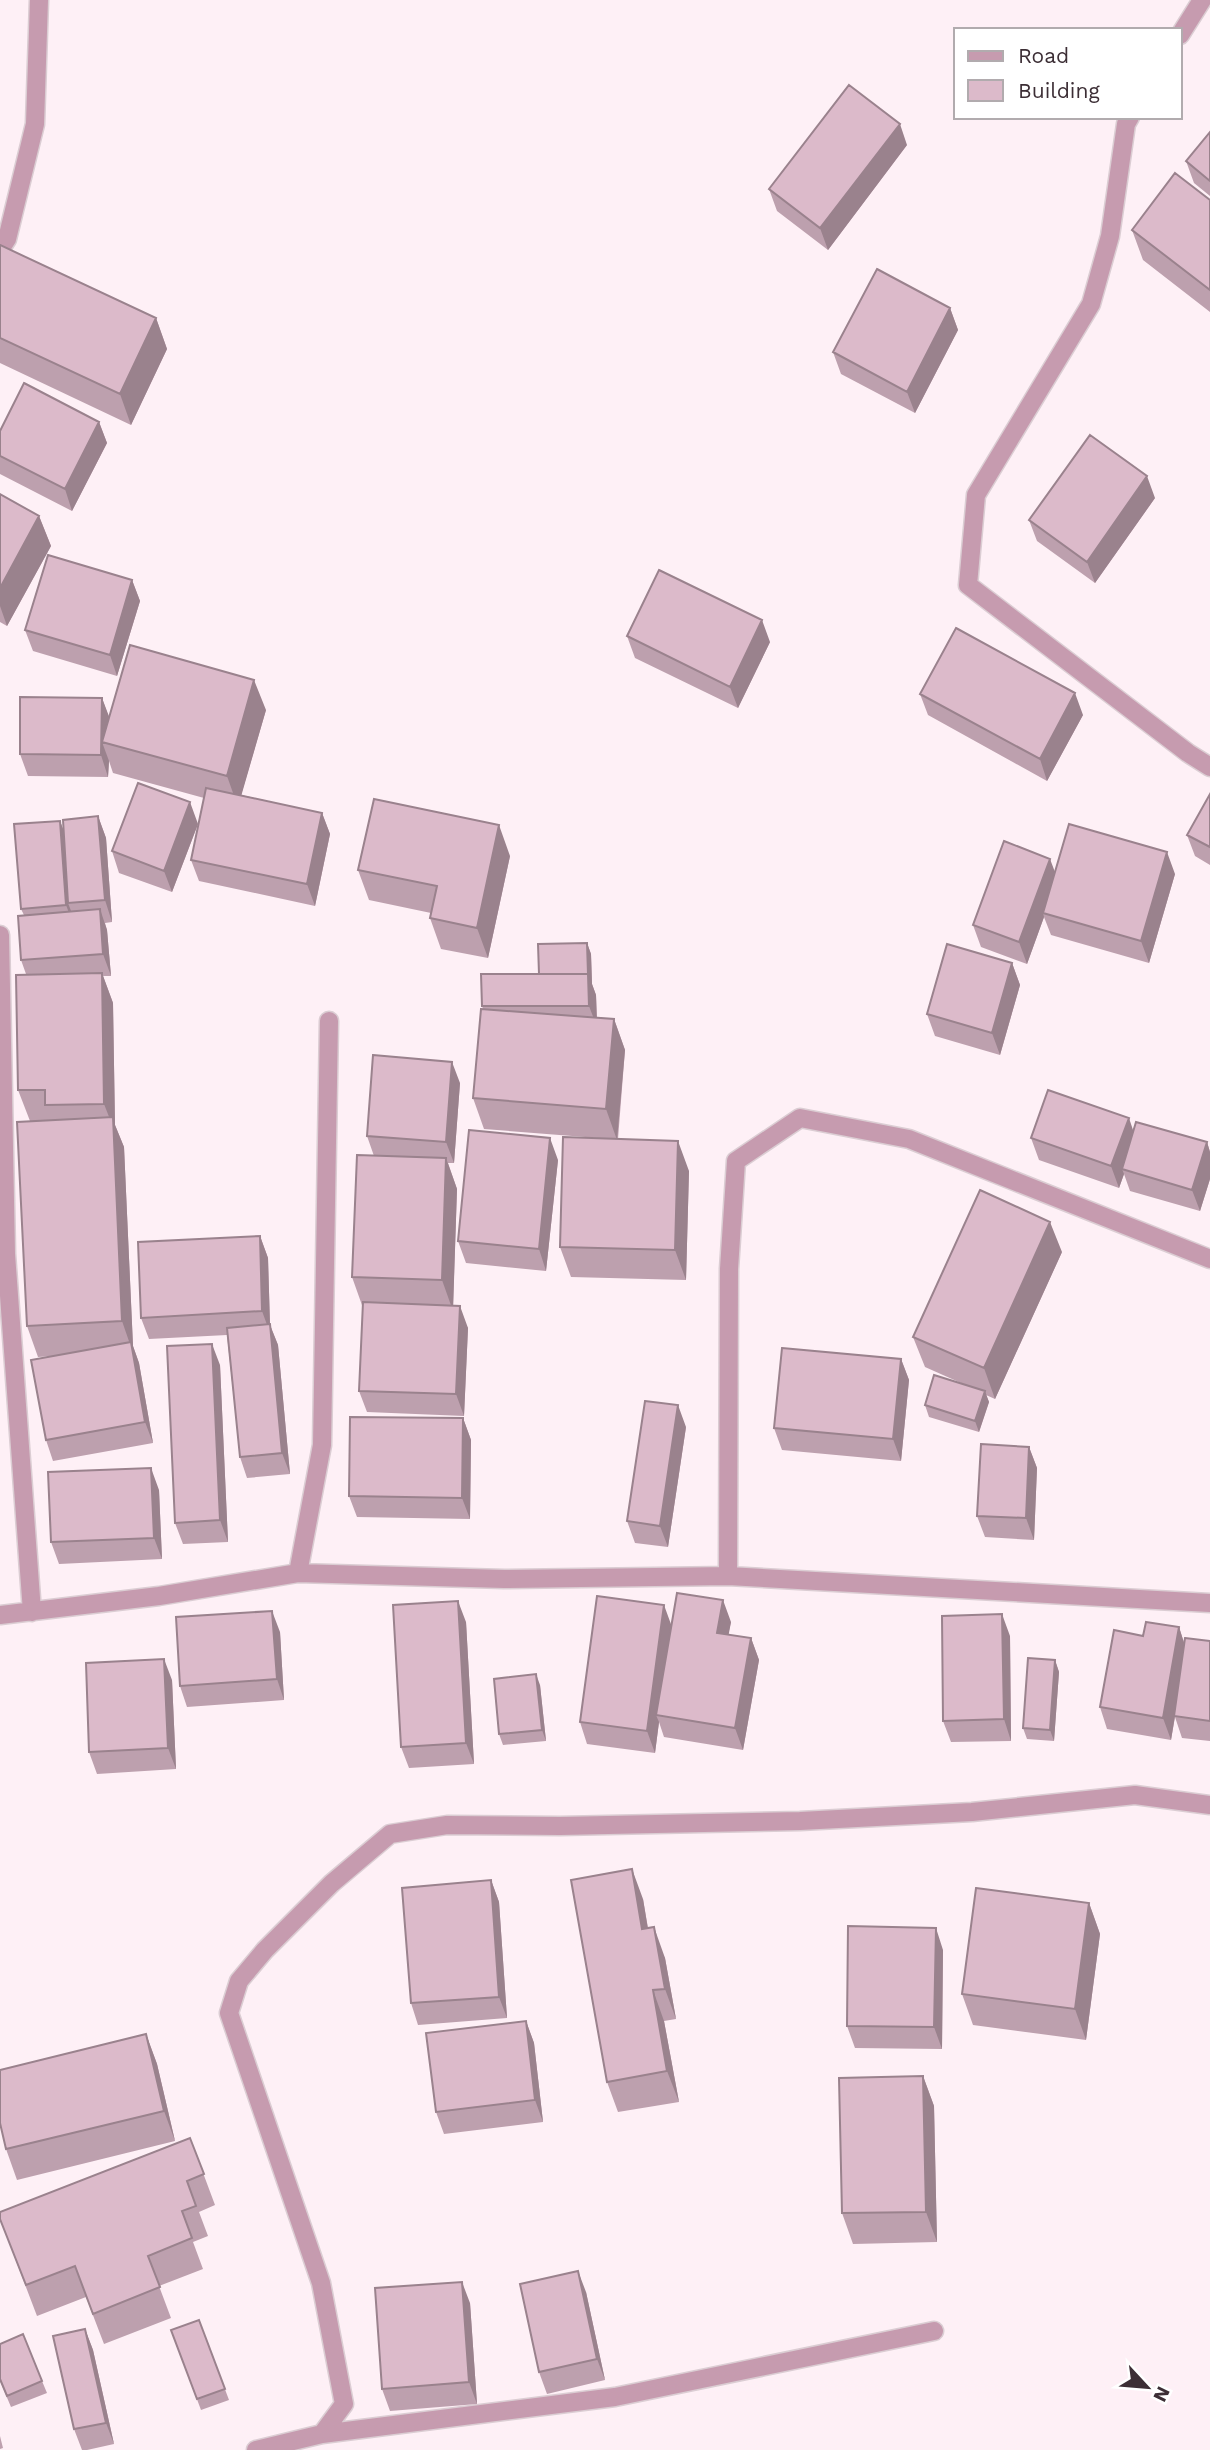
<svg xmlns="http://www.w3.org/2000/svg" width="1210" height="2450" viewBox="0 0 1210 2450" font-family="'Work Sans',sans-serif">
<style>
.lines{fill:none;stroke-linecap:round;stroke-linejoin:round}
.street-casing{stroke:#dbcdd3;stroke-width:21}
.street{stroke:#c69baf;stroke-width:18}
.wall{fill:#bda0ae}
.shaded-wall{fill:#9a828d}
.building{fill:#dcbaca;stroke:#9a828d;stroke-width:2}
</style>
<rect width="100%" height="100%" fill="#fef0f6"/>
<g class="lines">
<defs>
<path id="street" d="M1180,35L1202,0
M1130,117L1126,124L1110,236L1091,304L976,495L968,585L1188,753L1210,767
M0,250L7,239L35,124L39,0
M0,935L6,1254L32,1612
M298,1573L322,1445L329,1021
M728,1576L729,1269L736,1161L800,1118L909,1139L1210,1259
M0,1615L159,1596L298,1573L504,1579L728,1576L1210,1603
M322,2434L615,2397L934,2331
M256,2450L322,2434L344,2404L321,2283L229,2013L239,1981L265,1950L332,1883L390,1834L447,1825L560,1826L800,1821L972,1812L1135,1795L1210,1805"/>
</defs>
<!-- street casing -->
<use href="#street" class="street-casing"/>
<!-- street -->
<use href="#street" class="street"/>
</g>
<!-- wall -->
<path class="wall" d="M1210,132V196L1194,183L1186,161Z
M907,145L828,250L777,211L769,189Z
M1210,200V312L1143,260L1132,230Z
M0,245L156,318L167,349L131,425L0,363Z
M950,308L958,330L915,413L841,374L833,352Z
M99,422L107,443L72,511L0,474V431Z
M0,494L39,516L51,546L7,626L0,622Z
M1155,498L1095,583L1037,541L1029,520Z
M132,580L140,601L117,676L33,651L25,630Z
M627,636L770,642L738,708L635,658Z
M920,694L1083,715L1047,781L928,715Z
M102,698L109,718L266,710L241,795L322,813L330,834L315,906L199,881L191,860L204,798L113,773L109,761L108,777L28,776L20,754Z
M1210,794V865L1195,856L1187,835Z
M98,816L106,838L112,922L105,923L107,930L111,976H103L113,1003L115,1125L124,1147L133,1346L139,1363L153,1443L53,1461L46,1440L54,1356L38,1357L27,1326L30,1121L18,1090L26,974L21,960L24,915L21,909L60,821L64,832Z
M198,824L172,892L119,873L112,851Z
M510,856L488,958L441,949L430,918L431,913L369,900L358,870Z
M1055,872L1175,874L1149,963L1051,935L1044,917L1027,964L981,947L973,925Z
M587,943L591,954L592,984L596,995L597,1018L614,1019L625,1050L618,1139L689,1171L686,1280L571,1277L560,1247L598,1138L484,1129L473,1098L483,1009L482,1006L539,974Z
M1012,963L1020,985L1000,1055L935,1036L927,1014Z
M460,1083L454,1163H448L457,1189L453,1306L468,1328L464,1416L367,1412L359,1391L363,1308L352,1277L374,1156L367,1136Z
M1134,1131L1207,1142L1210,1152V1179L1200,1211L1130,1191L1124,1174L1119,1188L1039,1160L1031,1138Z
M558,1160L546,1271L466,1263L458,1241Z
M260,1236L268,1258L270,1325L278,1345L290,1474L247,1478L240,1457L227,1335L149,1339L141,1318Z
M1062,1252L995,1399L986,1395L989,1402L979,1432L929,1417L925,1405L961,1383L925,1367L913,1337Z
M901,1359L909,1380L901,1461L782,1450L774,1428Z
M220,1365L228,1542L183,1544L175,1523Z
M463,1418L471,1440L470,1519L357,1517L349,1496Z
M686,1427L668,1547L635,1543L627,1521Z
M1029,1447L1037,1468L1034,1540L985,1537L977,1516Z
M159,1490L162,1559L59,1564L51,1542Z
M466,1622L474,1764L409,1768L401,1747Z
M731,1622L728,1635L751,1638L759,1660L743,1750L664,1737L659,1722L655,1753L587,1744L580,1722L671,1626Z
M1179,1627L1184,1643L1210,1641V1741L1182,1738L1175,1717L1171,1740L1107,1729L1100,1707Z
M280,1632L284,1700L187,1707L180,1686Z
M1010,1636L1011,1741L951,1742L943,1721Z
M1055,1660L1059,1672L1054,1741L1027,1739L1023,1728Z
M172,1680L176,1769L97,1774L89,1752Z
M540,1685L546,1741L503,1745L499,1734Z
M491,1880L499,1902L507,2018L418,2025L411,2003Z
M643,1899L648,1928L665,1958L676,2019L664,2021L679,2102L618,2112L607,2082Z
M1089,1903L1100,1934L1086,2040L973,2025L962,1994Z
M943,1950L942,2049L855,2048L847,2026Z
M526,2021L534,2043L543,2122L444,2134L436,2112Z
M146,2034L157,2064L175,2141L17,2180L6,2149Z
M923,2076L934,2106L937,2242L853,2244L842,2213Z
M190,2138L215,2205L199,2212L208,2236L193,2242L203,2269L159,2286L171,2318L104,2344L86,2297L37,2316L0,2219Z
M586,2292L605,2380L547,2394L539,2372Z
M470,2303L477,2404L390,2411L382,2389Z
M199,2320L229,2400L201,2410L171,2330Z
M85,2329L93,2350L114,2444L87,2450H82L74,2429Z
M0,2381H42L47,2393L11,2407Z
M0,2436L3,2448L0,2449Z"/>
<!-- shaded-wall -->
<path class="shaded-wall" d="M900,124L907,145L828,250L820,228Z
M950,308L958,330L915,413L907,392Z
M156,318L167,349L131,425L120,394Z
M99,422L107,443L72,511L65,489Z
M1147,476L1155,498L1095,583L1087,562Z
M39,516L51,546L7,626L0,606V588Z
M132,580L140,601L117,676L110,655Z
M762,620L770,642L738,708L730,687Z
M254,680L266,710L238,807L227,776Z
M1075,693L1083,715L1047,781L1040,759Z
M102,698L110,719L102,742L109,761L108,777L101,755Z
M190,802L198,824L172,892L164,871Z
M322,813L330,834L315,906L307,884Z
M98,816L106,838L112,922L105,900Z
M60,821L68,842V903L73,916L74,926L66,905Z
M499,825L510,856L488,958L477,928Z
M1167,852L1175,874L1149,963L1141,941Z
M1050,859L1058,880L1043,913L1044,917L1027,964L1019,942Z
M100,909L107,930L111,976L103,954Z
M587,943L591,954L592,984L596,995L597,1027L589,1006Z
M1012,963L1020,985L1000,1055L992,1033Z
M102,973L113,1003L115,1125L124,1147L133,1346L139,1363L153,1443L145,1422L132,1350L122,1321L113,1127L104,1104Z
M614,1019L625,1050L617,1140L606,1109Z
M452,1062L460,1083L454,1163L446,1142Z
M1129,1118L1136,1139L1122,1169L1124,1174L1119,1188L1111,1166Z
M550,1138L558,1160L546,1271L539,1249Z
M678,1141L689,1171L686,1280L675,1250Z
M1207,1142L1210,1152V1179L1200,1211L1192,1190Z
M446,1158L457,1189L453,1311L442,1280Z
M1050,1222L1062,1252L995,1399L984,1368Z
M260,1236L268,1258L270,1325L278,1345L290,1474L282,1453L270,1333L262,1311Z
M460,1306L468,1328L464,1416L456,1394Z
M212,1344L220,1365L228,1542L220,1520Z
M901,1359L909,1380L901,1461L893,1439Z
M985,1391L989,1402L979,1432L975,1421Z
M678,1405L686,1427L668,1547L660,1526Z
M463,1418L471,1440L470,1519L462,1498Z
M1029,1447L1037,1468L1034,1540L1026,1518Z
M151,1468L159,1490L162,1559L154,1538Z
M723,1600L731,1622L725,1654L717,1633Z
M458,1601L466,1622L474,1764L466,1743Z
M664,1605L672,1627L656,1715L659,1722L655,1753L647,1731Z
M272,1611L280,1632L284,1700L277,1679Z
M1002,1614L1010,1636L1011,1741L1004,1719Z
M1179,1627L1186,1649L1171,1740L1163,1718Z
M751,1638L759,1660L743,1750L735,1728Z
M164,1659L172,1680L176,1769L168,1748Z
M1055,1660L1059,1672L1054,1741L1050,1730Z
M536,1674L540,1685L546,1741L542,1730Z
M632,1869L643,1899L653,1960L642,1929Z
M491,1880L499,1902L507,2018L499,1997Z
M1089,1903L1100,1934L1086,2040L1075,2009Z
M654,1927L665,1958L676,2019L665,1989Z
M936,1928L943,1950L942,2049L934,2027Z
M653,1990L664,2021L679,2102L667,2071Z
M526,2021L534,2043L543,2122L535,2100Z
M146,2034L157,2064L175,2141L164,2111Z
M923,2076L934,2106L937,2242L926,2212Z
M578,2271L586,2292L605,2380L597,2359Z
M462,2282L470,2303L477,2404L469,2382Z
M85,2329L93,2350L114,2444L106,2423Z"/>
<!-- building -->
<path class="building" d="M849,85L900,124L820,228L769,189Z
M1210,132V181L1186,161Z
M1175,173L1210,200V290L1132,230Z
M0,245L156,318L120,394L0,338Z
M877,269L950,308L907,392L833,352Z
M24,383L99,422L65,489L0,456V431Z
M1090,435L1147,476L1087,562L1029,520Z
M0,494L39,516L0,588Z
M48,555L132,580L110,655L25,630Z
M659,570L762,620L730,687L627,636Z
M956,628L1075,693L1040,759L920,694Z
M130,645L254,680L227,776L102,742Z
M20,697L102,698L101,755L20,754Z
M138,783L190,802L164,871L112,851Z
M206,788L322,813L307,884L191,860Z
M1210,794V847L1187,835Z
M374,799L499,825L477,928L430,918L437,886L358,870Z
M98,816L105,900L68,903L63,820Z
M60,821L66,905L21,909L14,824Z
M1069,824L1167,852L1141,941L1043,913Z
M1004,841L1050,859L1019,942L973,925Z
M100,909L103,954L21,960L18,916Z
M587,943L588,974H539L538,944Z
M947,944L1012,963L992,1033L927,1014Z
M102,973L104,1104L45,1105V1090H18L16,975Z
M481,974H588L589,1006H482Z
M481,1009L614,1019L606,1109L473,1098Z
M373,1055L452,1062L446,1142L367,1136Z
M1048,1090L1129,1118L1111,1166L1031,1138Z
M113,1117L122,1321L27,1326L17,1122Z
M1136,1122L1207,1142L1192,1190L1122,1169Z
M469,1130L550,1138L539,1249L458,1241Z
M563,1137L678,1141L675,1250L560,1247Z
M357,1155L446,1158L442,1280L352,1277Z
M980,1190L1050,1222L984,1368L913,1337Z
M260,1236L262,1311L141,1318L138,1242Z
M363,1302L460,1306L456,1394L359,1391Z
M270,1324L282,1453L240,1457L227,1328Z
M131,1342L145,1422L46,1440L31,1360Z
M212,1344L220,1520L175,1523L167,1346Z
M782,1348L901,1359L893,1439L774,1428Z
M934,1375L985,1391L975,1421L925,1405Z
M645,1401L678,1405L660,1526L627,1521Z
M350,1417L463,1418L462,1498L349,1496Z
M981,1444L1029,1447L1026,1518L977,1516Z
M151,1468L154,1538L51,1542L48,1472Z
M677,1593L723,1600L717,1633L751,1638L735,1728L656,1715Z
M597,1596L664,1605L647,1731L580,1722Z
M458,1601L466,1743L401,1747L393,1605Z
M272,1611L277,1679L180,1686L176,1617Z
M1002,1614L1004,1719L943,1721L942,1616Z
M1146,1622L1179,1627L1163,1718L1100,1707L1114,1630L1143,1636Z
M1185,1638L1210,1641V1721L1174,1716Z
M1028,1658L1055,1660L1050,1730L1023,1728Z
M164,1659L168,1748L89,1752L86,1663Z
M536,1674L542,1730L499,1734L494,1679Z
M632,1869L642,1929L654,1927L665,1989L653,1990L667,2071L607,2082L571,1880Z
M491,1880L499,1997L411,2003L402,1888Z
M976,1888L1089,1903L1075,2009L962,1994Z
M848,1926L936,1928L934,2027L847,2026Z
M526,2021L535,2100L436,2112L426,2033Z
M146,2034L164,2111L6,2149L0,2123V2070Z
M923,2076L926,2212L842,2213L839,2078Z
M190,2138L204,2174L187,2181L196,2206L182,2211L192,2238L148,2256L160,2287L93,2314L75,2266L26,2285L0,2219V2212Z
M578,2271L597,2359L539,2372L520,2284Z
M462,2282L469,2382L382,2389L375,2288Z
M199,2320L225,2389L197,2399L171,2330Z
M85,2329L106,2423L74,2429L53,2336Z
M23,2334L42,2381L7,2396L0,2379V2344Z"/>
<!-- legend -->
<rect x="954" y="28" width="228" height="91" fill="#ffffff" stroke="#b1abae" stroke-width="2"/>
<rect x="968" y="51" width="35" height="10" fill="#c69baf" stroke="#b1abae" stroke-width="2"/>
<text x="1018" y="63" font-size="21" fill="#3c2e35">Road</text>
<rect x="968" y="80" width="35" height="21" fill="#dcbaca" stroke="#b1abae" stroke-width="2"/>
<text x="1018" y="98" font-size="21" fill="#3c2e35">Building</text>
<!-- north arrow -->
<g transform="translate(1147 2387) rotate(116)" stroke="#ffffff" stroke-width="5" paint-order="stroke">
<path d="M0-5L12 26L0 18L-12 26Z" fill="#3c2e35"/>
<text y="-10" font-size="19" font-weight="bold" text-anchor="middle" fill="#3c2e35">N</text>
</g>
</svg>
